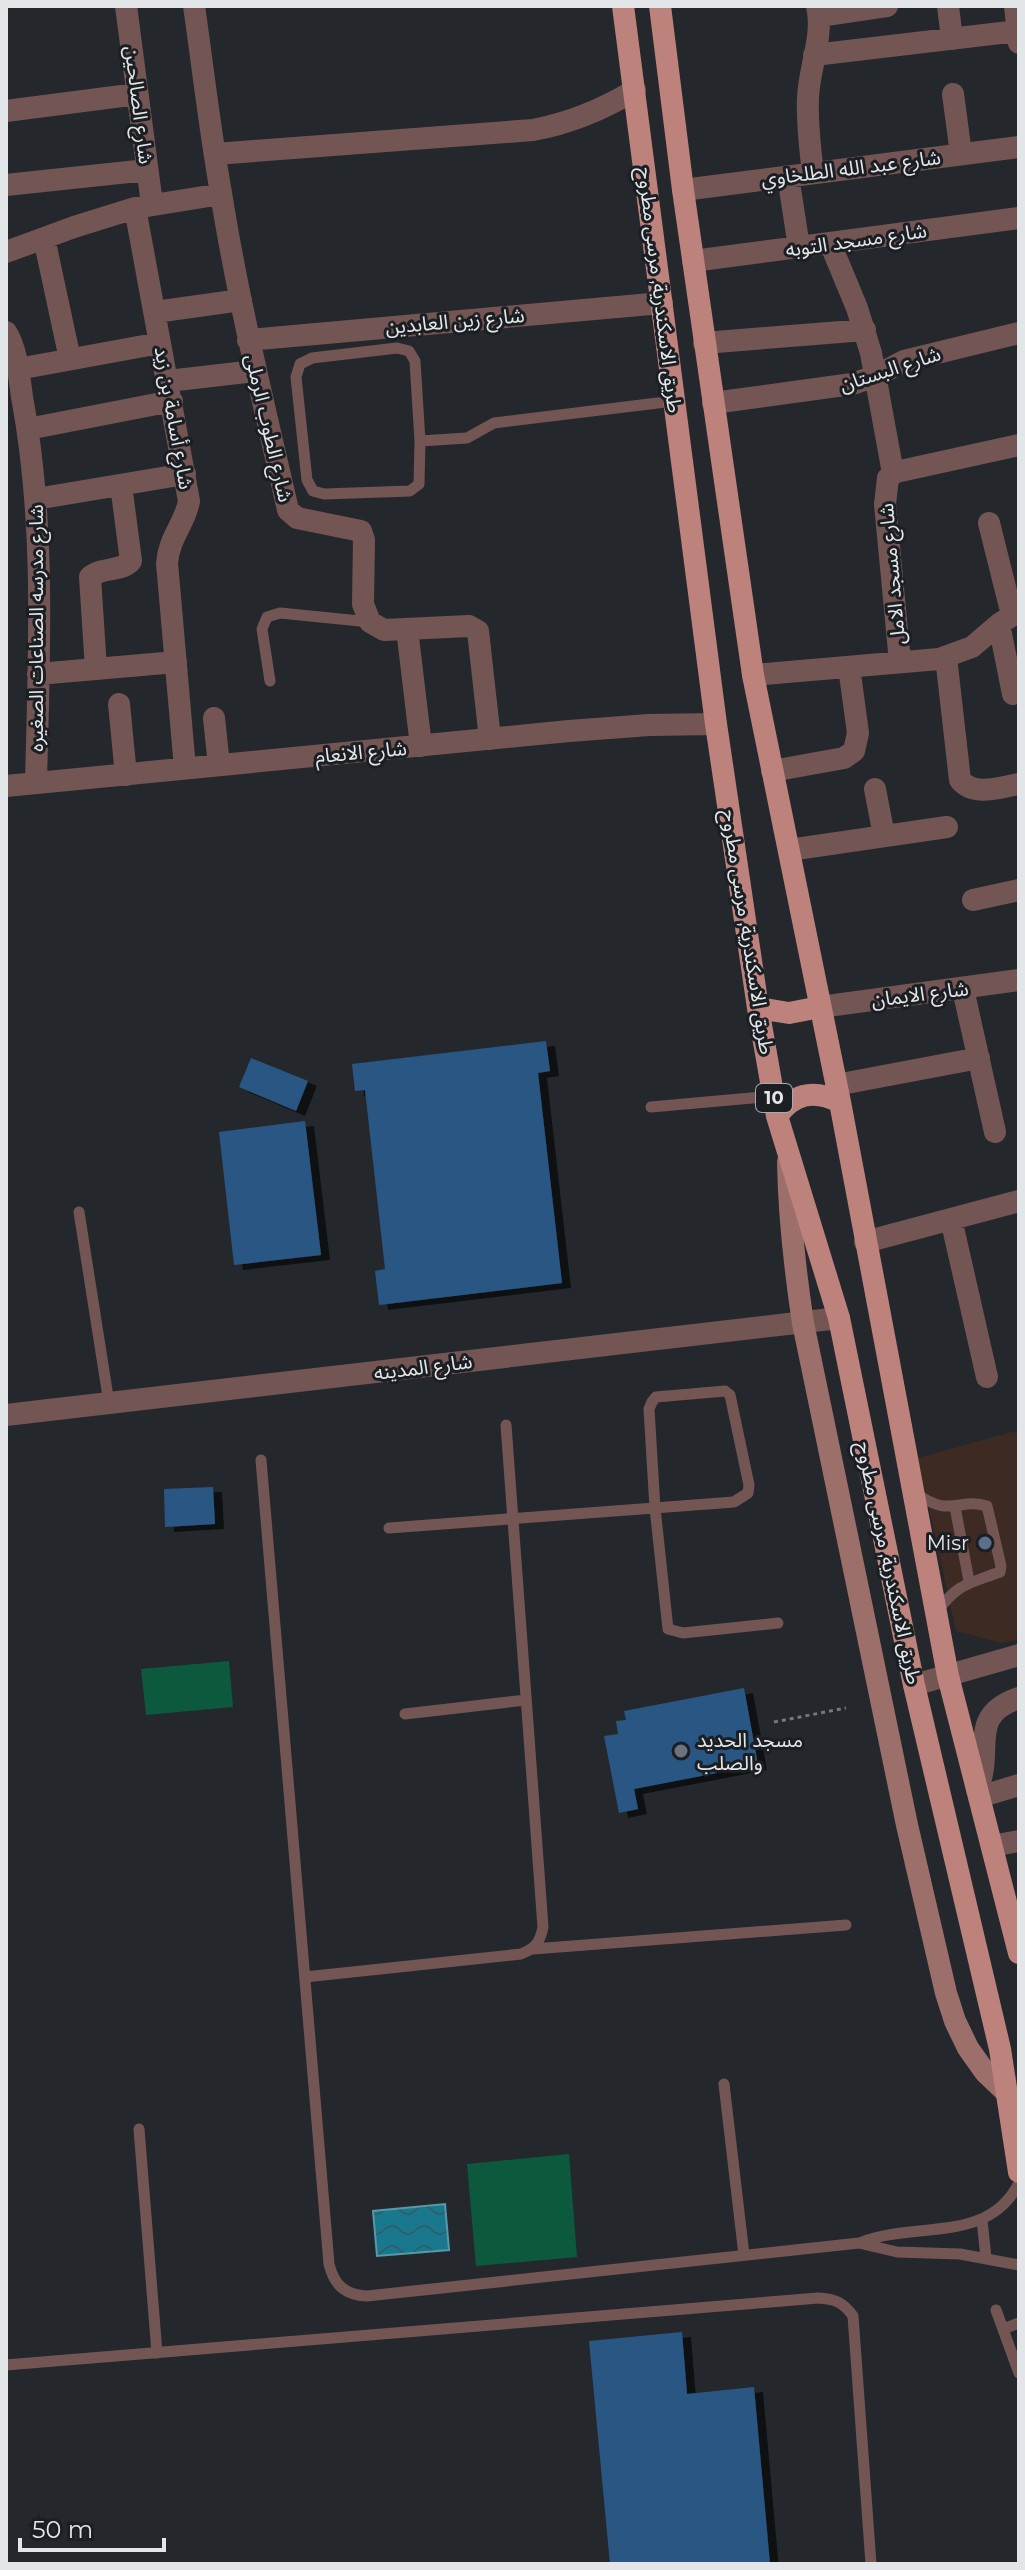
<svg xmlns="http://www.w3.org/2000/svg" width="1025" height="2570" viewBox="0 0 1025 2570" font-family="Montserrat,'Noto Sans Arabic',sans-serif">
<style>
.commercial{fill:#3d2a23}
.park{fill:#0d593e}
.water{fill:url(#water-waves);stroke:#5699a9;stroke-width:2}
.building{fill:#295783;filter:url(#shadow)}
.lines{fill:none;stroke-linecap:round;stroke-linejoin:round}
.path{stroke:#74787c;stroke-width:3;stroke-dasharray:4 4;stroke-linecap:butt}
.service{stroke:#735653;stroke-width:11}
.minor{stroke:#735653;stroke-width:22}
.secondary{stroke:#9d6f6a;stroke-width:22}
.primary{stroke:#bd827c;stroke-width:22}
.service-dot{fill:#5c6f8a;stroke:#1b1f23;stroke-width:3}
.worship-dot{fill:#6b7280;stroke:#1b1f23;stroke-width:3}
.labels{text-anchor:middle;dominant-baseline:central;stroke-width:6;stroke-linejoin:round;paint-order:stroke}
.shield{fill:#1b1f23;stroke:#a7aaae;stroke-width:2}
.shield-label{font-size:18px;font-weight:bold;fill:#e3e6e9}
.street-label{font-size:20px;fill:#e3e6e9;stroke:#1b1f23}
.poi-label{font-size:20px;fill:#e3e6e9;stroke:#1b1f23;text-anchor:end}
</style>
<defs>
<pattern id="water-waves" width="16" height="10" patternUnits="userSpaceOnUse" patternTransform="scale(2)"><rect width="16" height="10" fill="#1a788e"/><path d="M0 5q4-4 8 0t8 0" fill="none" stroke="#2d616e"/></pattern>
<filter id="shadow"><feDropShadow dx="9" dy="5" stdDeviation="0" flood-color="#0009"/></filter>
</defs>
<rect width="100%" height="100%" fill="#24282d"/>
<!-- commercial -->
<path class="commercial" d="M1019,1430V1639L1002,1643L956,1631L918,1458Z"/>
<!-- park -->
<path class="park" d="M229,1661L233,1707L146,1715L141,1669Z
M569,2154L577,2257L476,2266L467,2164Z"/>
<!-- water -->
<path class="water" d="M445,2204L449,2250L377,2256L373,2211Z"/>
<!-- building -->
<path class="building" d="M546,1041L550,1071L538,1073L562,1283L379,1305L375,1271L385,1269L365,1090L355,1091L352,1064Z
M251,1058L308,1081L296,1111L239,1087Z
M305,1121L321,1255L234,1265L219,1132Z
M213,1487L215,1524L165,1527L164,1489Z
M744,1688L758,1765L634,1789L638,1809L619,1813L604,1736L618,1734L616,1721L626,1720L624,1711Z
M682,2332L687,2394L754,2387L770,2564H610L589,2341Z"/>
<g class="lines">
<!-- path -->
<path class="path" d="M774,1722L846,1708"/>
<!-- service -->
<path class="service" d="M397,348L409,351L415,361L420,441L419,484L410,491L324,494L313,491L307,480L296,377L300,364L312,358Z
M420,441L467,438L494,423L674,401
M270,681L262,629L267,617L280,613L370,622
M651,1107L774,1096
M79,1212L109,1403
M261,1460L329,2264C334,2285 345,2295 367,2296L859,2243C916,2220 988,2245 1019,2183
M916,1493C950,1519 959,1497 987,1506L1001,1566L1000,1572C968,1584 958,1583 936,1613
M955,1507L969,1581
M389,1528L734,1502L748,1493L749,1485L730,1395L725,1391L656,1397L652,1402L649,1409L655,1508L668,1629L683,1633L778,1623
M405,1714L526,1700
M533,1949L846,1925
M305,1977L521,1954C536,1948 540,1942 543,1927L506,1425
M724,2084L744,2255
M139,2129L157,2353
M982,2220L986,2258
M859,2243L897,2252L960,2254L1019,2265
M996,2310L1019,2373
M1003,2329L1019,2323
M6,2365L818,2298C835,2299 843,2302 853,2316L871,2564"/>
<!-- minor -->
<path class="minor" d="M126,6L152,204
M194,6C203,68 210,131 221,193C238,300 264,405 288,510L297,518L361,531L364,540L363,604L370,622L384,630L469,626L478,631L490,739
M948,6L952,39
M1015,6L1019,43
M819,16L887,6
M814,55L1018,31
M953,94L961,154
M6,111L137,94
M215,154L533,130C571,123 602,110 635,90
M813,173C810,149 807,123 808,98C809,67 824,37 817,6
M788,176L799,247
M6,185L147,170
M683,190L1019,147
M135,208L189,501C185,524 169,537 167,563L185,768
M44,238L70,359
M830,243L857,308L871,353L893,473
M6,252L74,227L135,208L221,194
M693,261L1019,218
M155,312L241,300
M6,332C17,349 19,376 22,397C46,525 39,653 36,783
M248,340L662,303
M704,343L865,330
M18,369L160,343
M168,381L255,371
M713,403L852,384L876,376L904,361L1019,333
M28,429L172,401
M36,499L185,474
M989,523L1012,615
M999,624L1013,694
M407,629L421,746
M946,657L960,780C974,797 1000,787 1019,784
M900,662L885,504L888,478L896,472L1019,445
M96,669L90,577C101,567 121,572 131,561L121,485
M38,674L176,662
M753,675L939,659L972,647L999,624L1019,611
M119,704L126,775
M214,718L219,765
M772,771L844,758L854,751L858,733L849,667
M6,786L569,731L649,725L716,724
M875,789L884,836
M789,850L947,827
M973,900L1019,890
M963,989L995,1132
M820,1007L1019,980
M836,1085L979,1058
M951,1219L987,1377
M865,1242L1019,1201
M6,1415L839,1318
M914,1685L1019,1655
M977,1790C995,1749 966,1716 1019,1698
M979,1797L1019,1785
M992,1846L1019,1841"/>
<!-- secondary -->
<path class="secondary" d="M788,1162C789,1215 795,1270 803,1323L907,1825L946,1993L955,2021L968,2048L985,2072L1006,2092"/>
<!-- primary -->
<path class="primary" d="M623,6L716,724L758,1008L777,1116L839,1318L914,1685L1000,2049L1019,2172
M660,6L683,190L753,675L840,1102L948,1676L1019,1953
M758,1008L789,1013L820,1007
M777,1116C794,1093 814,1089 840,1102"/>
</g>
<!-- markers -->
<circle class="service-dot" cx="985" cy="1543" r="8"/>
<circle class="worship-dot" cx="681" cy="1751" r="8"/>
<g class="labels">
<!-- shield labels -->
<rect class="shield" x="756" y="1084" width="36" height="28" rx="6"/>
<g class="shield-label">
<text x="774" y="1098">10</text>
</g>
<!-- street labels -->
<g class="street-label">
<text transform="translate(139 105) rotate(83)">شارع الصالحين</text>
<text transform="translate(851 168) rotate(-7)">شارع عبد الله الطلخاوي</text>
<text transform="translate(856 240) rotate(-8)">شارع مسجد التوبه</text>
<text transform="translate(660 290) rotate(83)">طريق الاسكندرية, مرسى مطروح</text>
<text transform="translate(455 321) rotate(-5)">شارع زين العابدين</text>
<text transform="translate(890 369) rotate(-18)">شارع البستان</text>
<text transform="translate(174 418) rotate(80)">شارع أسامة بن زيد</text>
<text transform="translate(269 428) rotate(77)">شارع الطوب الرملى</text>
<text transform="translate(892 574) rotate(-95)">شارع مسجد الامل</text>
<text transform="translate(36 628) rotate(-90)">شارع مدرسه الصناعات الصغيره</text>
<text transform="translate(361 752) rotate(-5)">شارع الانعام</text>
<text transform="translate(748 932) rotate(81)">طريق الاسكندرية, مرسى مطروح</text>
<text transform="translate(920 994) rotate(-7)">شارع الايمان</text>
<text transform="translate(423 1367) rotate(-7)">شارع المدينه</text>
<text transform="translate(889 1563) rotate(78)">طريق الاسكندرية, مرسى مطروح</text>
</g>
<!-- poi labels -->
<g class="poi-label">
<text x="969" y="1543">Misr</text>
<text x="697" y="1740" text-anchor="start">مسجد الحديد<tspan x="697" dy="23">والصلب</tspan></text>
</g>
</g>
<!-- border -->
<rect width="1025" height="2570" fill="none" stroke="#e3e6e9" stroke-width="16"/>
<!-- scale -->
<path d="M20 2538v12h144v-12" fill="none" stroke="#e3e6e9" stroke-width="4"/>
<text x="32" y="2538" font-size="24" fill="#e3e6e9" stroke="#1b1f23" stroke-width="6" paint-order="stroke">50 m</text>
</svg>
